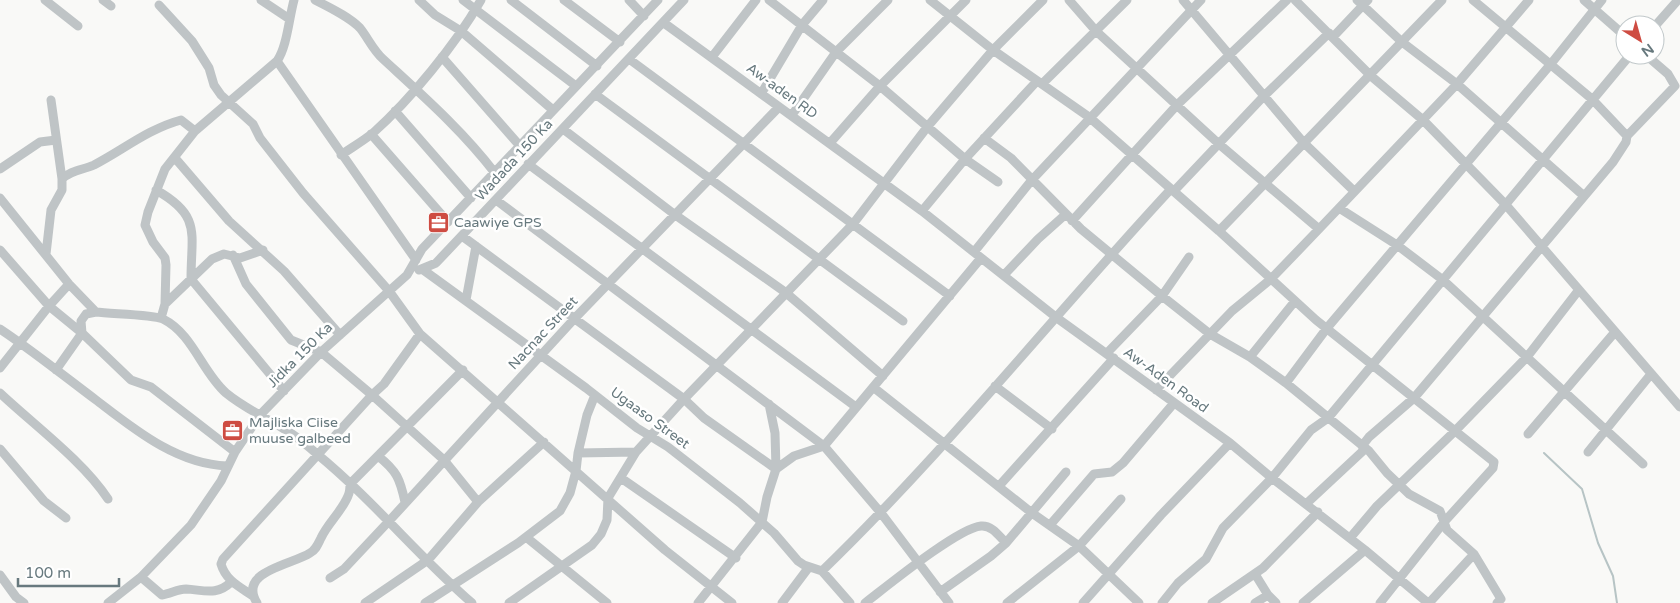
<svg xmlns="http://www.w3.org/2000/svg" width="1680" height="603" viewBox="0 0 1680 603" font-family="'Varela Round',sans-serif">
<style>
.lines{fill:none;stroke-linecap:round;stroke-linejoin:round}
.stream{stroke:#b7c4c5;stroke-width:2}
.minor{stroke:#bfc4c6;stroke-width:9}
.labels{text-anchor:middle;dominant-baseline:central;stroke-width:5;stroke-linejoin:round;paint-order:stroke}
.street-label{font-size:14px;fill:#67797e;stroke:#fff}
.poi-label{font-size:14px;fill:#67797e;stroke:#fff;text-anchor:start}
</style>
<rect width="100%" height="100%" fill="#f9f9f7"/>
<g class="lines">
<!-- stream -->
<path class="stream" d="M1544,453L1582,489L1598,543L1613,576L1617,603"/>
<!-- minor -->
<path class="minor" d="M45,0L78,26
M103,0L111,6
M261,0L288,18
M294,0C289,18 287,47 277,61L416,260
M315,0C330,8 348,16 360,28C368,38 373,50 383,59C422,95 462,130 495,173
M419,0L435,15L461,31L553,110
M463,0L576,86
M511,0L597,66
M564,0L620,42
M629,0L644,16
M769,0L880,86L965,159L998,182
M930,0L993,50L1089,117L1219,231L1316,320L1494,462L1493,468L1445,521L1380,603
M1069,0L1096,31L1219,144L1319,229
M1183,0L1303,142L1354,191
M1295,0L1371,76L1423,120L1506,205L1680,407
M1357,0L1402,42L1457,84L1584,196
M1473,0L1592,99L1627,136
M1584,0L1625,36
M159,5L192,41L209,68L214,85L221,95L253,124L260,138L303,193L389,291L420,334L665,550L732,603
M664,23L922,211L1057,318L1230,443L1272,478L1365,550L1428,603
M1655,26L1678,0
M1333,37L1368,0
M442,57L520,146
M712,57L756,0
M629,59L950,296
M1042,84L1127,0
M595,94L903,321
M761,94L802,25L823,0
M51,100L62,179
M395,111L471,198
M792,115L836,52L888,0
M563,129L674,214L785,292L883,376
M371,134L448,222
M984,138L1011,158L1081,229L1162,296L1210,334L1250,357L1286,383L1369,451L1387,473L1409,494L1440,511L1447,530L1474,554
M830,143L880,86L966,0
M341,155C351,148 363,141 373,133C410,100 456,44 481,0
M175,158L229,221L284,271L340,335
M528,164L856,407
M0,169L40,142L56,140
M156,190C202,216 191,233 191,279L284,391
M1174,191L1264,96L1329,33
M0,198L69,284L96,312
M496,200L824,446L881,513L949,603
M1339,208L1397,245L1443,280L1643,464
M922,211L965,159L1037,81
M1072,221L1177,105L1287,0
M1219,231L1442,0
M462,236L684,399L704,418L776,469
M0,250L49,306L82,333L131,380L151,387L235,452
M974,252L1031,181L1201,0
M46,254L51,210L62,190V179C71,170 83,170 94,165C123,150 148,129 181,120L195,131
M233,255L246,284L291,340L321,352L372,395L444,460L478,502
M422,269L586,388L637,428L668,447L740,503L774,533L798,561L804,565L822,571L850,603
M419,270L436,263L684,0
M1004,275L1038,239L1066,214
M466,300L476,246
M165,304L212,259L224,254L240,258L263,250
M161,318L165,304L166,265L165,258L153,242L145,225L148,212L165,169L195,131L277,61
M0,329C33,351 64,376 96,400C134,429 176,464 227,466
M1107,353L1162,296L1189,257
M1250,357L1295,301
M0,368L49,306L69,284
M56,370L82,333L81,321L86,314L96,312C110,314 152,314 163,319C193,334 202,372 226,393C243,407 262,416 281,427C293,434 306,444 317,454C373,500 418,556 472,603
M1286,383L1327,328L1550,65L1602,0
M995,386L1052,429
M873,387L1032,513L1079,546L1139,603
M1156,390L1232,311L1271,279L1319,229L1457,84L1529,0
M0,393C34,425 83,461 108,499
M769,404L775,433L776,469
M1528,434L1615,332
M1362,446L1369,437L1414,398L1613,162L1626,142L1627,136L1675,86L1668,74L1646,55
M0,449L44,501L66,518
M1588,452L1651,374
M578,453L587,415L595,395
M378,456C397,471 400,479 405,502
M621,478L736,558
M999,486L1114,358
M1306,504L1365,449
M1050,525L1094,474L1112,472L1123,463L1174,403
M526,537L607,603
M1350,538L1377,506L1454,432L1527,357L1578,291
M822,571C946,451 1054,315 1171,189
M1255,574L1268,595
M0,575L16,597L24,603
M141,577L162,595C170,594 178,589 186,589C204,590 217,596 231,582
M330,578L344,569L390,520L575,318L779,107
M940,592L991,556L1006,543L1066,472
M253,596C240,587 226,581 221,564L223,559L372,395L384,384L420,334
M108,603L141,577L191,525L221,481L235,452L260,415L321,352L407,275L422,249L658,0
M257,603C237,571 292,565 310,553C316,550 318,544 321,538C328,523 342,511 348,496C350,492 350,488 350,484L463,370
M365,603L428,560L478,502L544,442
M425,603L518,543L560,511L570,493L576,471L578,453L636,452
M509,603L592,545L601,534L607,520L608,498L636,452L684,399L853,224L928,126L993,50L1043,0
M698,603L762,522L767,497L776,469L794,456L824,446L981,258
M782,603L809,567
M865,603C886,587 958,528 981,526C992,525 999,536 1006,543
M1007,603L1079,546L1121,499
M1083,603L1161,515L1230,443
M1162,603L1178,583L1206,559L1223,528L1272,478L1311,430L1328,418L1630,55
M1212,603L1263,568L1318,512
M1255,603L1268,595L1276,603
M1303,603L1365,550
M1429,603L1474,554L1501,599L1497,603"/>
</g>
<!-- icons -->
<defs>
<symbol id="office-square" viewBox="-11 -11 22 22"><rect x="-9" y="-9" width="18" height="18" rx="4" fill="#ce4c42" stroke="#fff"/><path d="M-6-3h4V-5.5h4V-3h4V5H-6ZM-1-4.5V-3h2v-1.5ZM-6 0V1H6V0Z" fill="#fff"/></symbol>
</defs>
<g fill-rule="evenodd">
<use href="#office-square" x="426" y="210" width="25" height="25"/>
<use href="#office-square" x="220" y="418" width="25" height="25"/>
</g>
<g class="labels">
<!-- street labels -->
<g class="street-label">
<text transform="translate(782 91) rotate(36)">Aw-aden RD</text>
<text transform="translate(514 160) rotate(-47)">Wadada 150 Ka</text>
<text transform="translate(543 333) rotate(-47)">Nacnac Street</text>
<text transform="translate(300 355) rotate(-45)">Jidka 150 Ka</text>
<text transform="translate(1166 380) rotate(36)">Aw-Aden Road</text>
<text transform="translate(650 418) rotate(36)">Ugaaso Street</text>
</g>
<!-- poi labels -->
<g class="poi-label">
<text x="454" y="222">Caawiye GPS</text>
<text x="249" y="422">Majliska Ciise<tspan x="249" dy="16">muuse galbeed</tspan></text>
</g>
</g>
<!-- north arrow -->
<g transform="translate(1640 40) rotate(143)"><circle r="24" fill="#ffffff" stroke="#c2c9cb"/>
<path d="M0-4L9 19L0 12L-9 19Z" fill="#ce4c42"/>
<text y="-8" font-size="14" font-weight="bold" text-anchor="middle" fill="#67797e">N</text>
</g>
<!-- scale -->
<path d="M18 578v8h101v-8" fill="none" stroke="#67797e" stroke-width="2.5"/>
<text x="25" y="578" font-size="15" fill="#67797e" stroke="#ffffff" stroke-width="4" paint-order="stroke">100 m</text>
</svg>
